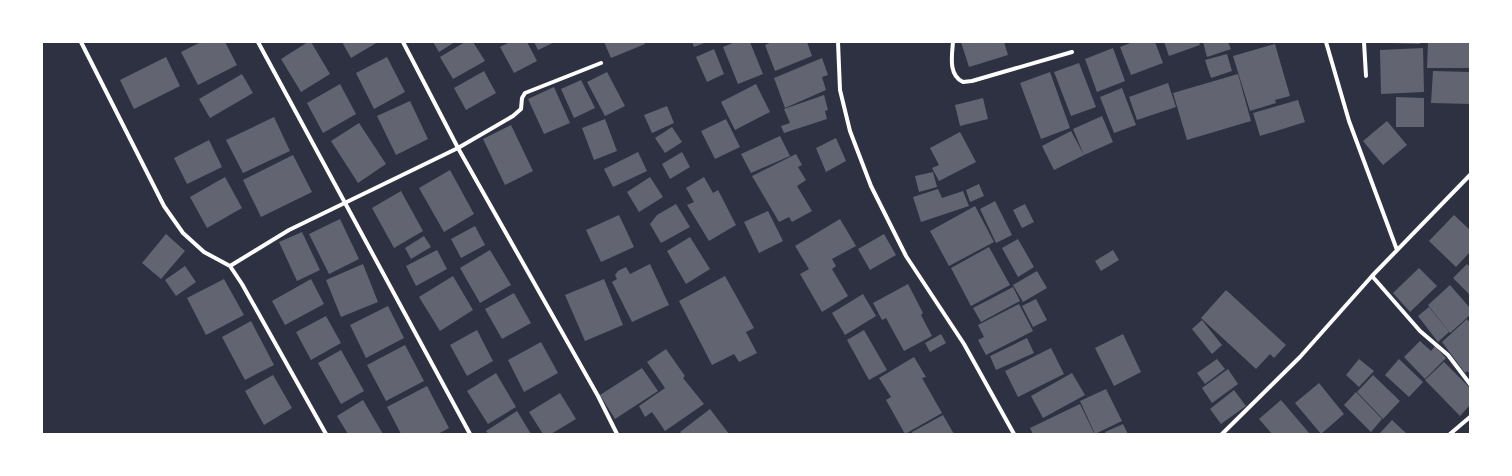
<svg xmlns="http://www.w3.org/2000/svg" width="1512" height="476" viewBox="0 0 1512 476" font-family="Quicksand,sans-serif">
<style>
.building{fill:#626471}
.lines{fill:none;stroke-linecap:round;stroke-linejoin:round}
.minor{stroke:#fff;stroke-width:4}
</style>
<rect width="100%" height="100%" fill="#2d3142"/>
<!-- building -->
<path class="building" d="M201,42H225L237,65L198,85L181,52Z
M308,42H311L330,74L301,92L281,59Z
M342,42H378L351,58Z
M433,42H455L439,52Z
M465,42H473L485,61L453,79L440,57Z
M510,42H527L537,61L514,73L500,47Z
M534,42H555L538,50Z
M604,42H644L645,44L611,58Z
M692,42H707L694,47Z
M735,42H750L763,74L738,84L723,47Z
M772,42H807L812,56L775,71L765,45Z
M961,42H1004L1008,55L969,67Z
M1133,42H1155L1163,63L1131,75L1120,47Z
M1164,42H1199L1200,45L1169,56Z
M1203,42H1228L1231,49L1207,57Z
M1390,42H1420V44L1390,43Z
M1428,42H1470V68H1427Z
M1275,44L1290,96L1275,100L1276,103L1250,111L1233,56Z
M1113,48L1125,81L1097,92L1085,59Z
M1423,48L1424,92L1381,94L1380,50Z
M714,49L724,74L707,82L696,57Z
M1227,54L1232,71L1211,78L1205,60Z
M166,57L180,86L134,109L120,80Z
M387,57L405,92L374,109L356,73Z
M822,58L828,75L822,77L826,90L785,108L774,78Z
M1079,63L1096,107L1071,116L1054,72Z
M484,71L496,93L466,110L454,88Z
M1433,71L1470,72V104L1431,103Z
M607,72L625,106L605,116L587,82Z
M1050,72L1070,128L1041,139L1020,83Z
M242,74L253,93L210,118L199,99Z
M1238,74L1251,121L1187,140L1173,93Z
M581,80L595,108L574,118L561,89Z
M1168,83L1176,107L1137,120L1129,97Z
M340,84L356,114L323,133L307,103Z
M756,84L770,112L735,130L721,102Z
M554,87L570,123L544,134L528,99Z
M1122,88L1136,125L1114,133L1100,97Z
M824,95L828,110L825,111L827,119L784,133L781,126L790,123L784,109Z
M1396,97L1424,98V127H1396Z
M983,98L988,119L960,126L955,105Z
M1298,100L1305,122L1260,136L1253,113Z
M410,101L428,139L396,155L377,116Z
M667,106L674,123L652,133L644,115Z
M1102,116L1113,142L1084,155L1073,129Z
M274,117L290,151L243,173L226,140Z
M605,119L617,151L594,160L582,128Z
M726,119L740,147L715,159L701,131Z
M1387,121L1407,145L1383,165L1363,141Z
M359,123L386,164L358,183L331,141Z
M511,125L533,171L505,185L483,139Z
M672,127L682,142L665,153L655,138Z
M1071,131L1084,155L1054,170L1042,146Z
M960,132L976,162L939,181L932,168L939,165L930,148Z
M780,136L790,156L751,173L741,154Z
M836,138L846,161L826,172L816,148Z
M209,140L222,167L187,184L174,158Z
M638,152L647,171L613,187L604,169Z
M682,152L690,167L670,179L662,164Z
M796,154L802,165L798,167L806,180L797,186L812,211L792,222L789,217L779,222L752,176Z
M293,155L312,192L261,217L243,180Z
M450,170L474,214L444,232L419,188Z
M933,172L937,187L919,192L915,176Z
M225,177L242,208L207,228L190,197Z
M650,177L663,197L639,212L627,192Z
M704,177L713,193L718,190L736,225L709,241L687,205L694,202L686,188Z
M979,184L984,196L970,202L966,190Z
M938,189L942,198L963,191L969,206L921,222L913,197Z
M401,191L423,231L394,248L372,208Z
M995,201L1012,235L996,243L980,209Z
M676,204L690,227L661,243L650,224L657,215Z
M1025,204L1034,222L1022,228L1013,210Z
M975,206L994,242L949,266L930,231Z
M768,211L783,241L759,253L744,222Z
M619,215L634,247L601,262L586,230Z
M1454,215L1470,230V252L1456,267L1429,241Z
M340,219L359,259L329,274L309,234Z
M840,219L856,246L832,259L836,266L832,269L848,296L822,312L800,274L809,269L795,246Z
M475,226L485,245L461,258L451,239Z
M302,232L320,270L297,281L279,242Z
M166,234L185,251L161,279L142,263Z
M884,234L896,255L870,270L858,249Z
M424,236L431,247L411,259L405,248Z
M690,237L710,269L686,284L667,251Z
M1018,239L1034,267L1018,277L1002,248Z
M989,247L1010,285L971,306L951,268Z
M437,250L447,269L416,286L406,266Z
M490,250L511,285L480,303L460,268Z
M1113,250L1119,260L1101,271L1095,261Z
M363,264L378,302L341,317L326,280Z
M650,264L669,305L632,322L612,282L617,279L615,275L618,271L626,267L630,274Z
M1467,264L1470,267V295L1453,278Z
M185,266L196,282L176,296L165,280Z
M1419,268L1437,286L1410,312L1393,293Z
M1037,271L1047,288L1023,302L1013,285Z
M453,276L473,310L440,331L419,297Z
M725,276L754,328L746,332L757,353L739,362L734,354L712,365L679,301Z
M224,279L244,315L206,335L187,298Z
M311,279L324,304L285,325L272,301Z
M604,279L623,325L585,341L565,295Z
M908,284L923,313L921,315L932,336L904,351L886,318L882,320L873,303Z
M1450,285L1470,308V315L1450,333L1428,305Z
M1013,287L1020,301L981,322L973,308Z
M1226,290L1286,345L1274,358L1270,354L1256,369L1201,318Z
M514,293L531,323L502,339L485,309Z
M863,294L876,316L845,335L832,313Z
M1036,299L1047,320L1033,327L1022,306Z
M1019,304L1033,331L986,355L978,340L984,337L978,325Z
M388,306L404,338L366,358L350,325Z
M1429,307L1449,332L1438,342L1418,316Z
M326,316L341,343L311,360L296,332Z
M1467,319L1470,323V374L1467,371L1465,373L1442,342Z
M1202,320L1222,345L1212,354L1192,329Z
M251,321L274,365L245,380L222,337Z
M477,330L493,361L467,376L450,345Z
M864,330L887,370L869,380L847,340Z
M941,334L946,343L930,352L925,343Z
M1123,334L1141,372L1114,386L1095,348Z
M1027,338L1034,353L996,370L990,356Z
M1420,341L1431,351L1435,346L1446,358L1425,379L1404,357Z
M541,342L558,373L524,392L508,360Z
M405,345L424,381L386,401L367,365Z
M1051,348L1064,374L1018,397L1005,371Z
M666,349L685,376L683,378L704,404L665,431L652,412L645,417L639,406L665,388L647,362Z
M341,350L364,391L341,404L318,363Z
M914,357L926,377L922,378L942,413L905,434L886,400L891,397L879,378Z
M1217,359L1225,369L1205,384L1197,373Z
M1359,359L1374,371L1359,387L1346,375Z
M1399,359L1423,382L1409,397L1385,375Z
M1444,362L1470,388V405L1460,416L1425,380Z
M642,368L658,391L615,419L600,395Z
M1228,369L1238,384L1212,403L1202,388Z
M496,373L516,407L488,424L467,391Z
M1072,373L1085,395L1043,418L1031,396Z
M273,375L292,408L264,425L245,391Z
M1373,375L1400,401L1383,419L1357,392Z
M1319,383L1344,414L1321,434L1295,403Z
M427,386L449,428L438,434H401L387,407Z
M1106,389L1122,421L1095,434L1080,401Z
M1234,390L1246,406L1221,424L1210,409Z
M1356,392L1382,419L1371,432L1344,405Z
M560,393L576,419L551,434H543L529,412Z
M363,400L383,434H348L337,416Z
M1281,400L1310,434H1272L1259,419Z
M1080,404L1094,433L1033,434L1030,428Z
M710,409L729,434H682L680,432Z
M517,411L531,434H488L486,431Z
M943,415L954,434H913L912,432Z
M1392,420L1407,434H1379Z
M1123,424L1128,434H1106L1105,432Z"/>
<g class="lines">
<!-- minor -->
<path class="minor" d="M81,42L164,206L183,233L204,252L230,266L242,284L326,434
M258,42L470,434
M403,42L458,148L598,396L617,434
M838,42L840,90L850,131L871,186L906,256L964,344L1014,434
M953,42C952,55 948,75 963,82L972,81L1072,52
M1326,42L1349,121L1397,250
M1364,42L1366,76
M230,266L289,230L458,148L513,116L521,109L522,98L525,93L601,63
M1372,276L1420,331L1448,355L1470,384
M1222,434L1300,357L1372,276L1470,175
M1450,434L1470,417"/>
</g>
<!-- border -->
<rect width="1512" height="476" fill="none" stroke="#ffffff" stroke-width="86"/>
</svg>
